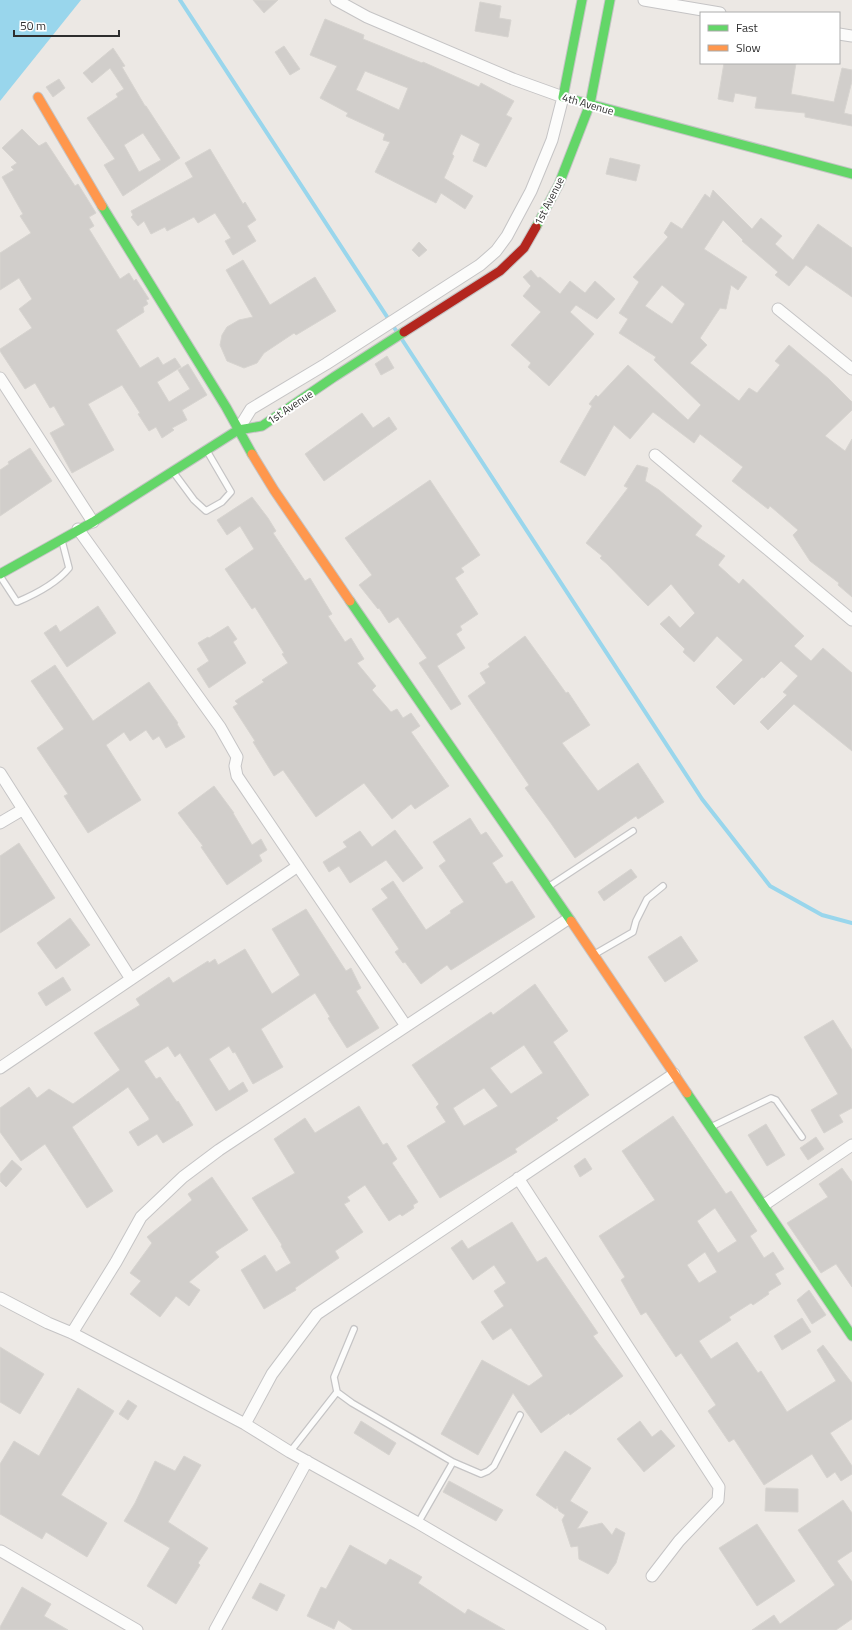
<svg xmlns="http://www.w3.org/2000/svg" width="852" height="1630" viewBox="0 0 852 1630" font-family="'Titillium Web',sans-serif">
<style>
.water{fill:#99d6ec}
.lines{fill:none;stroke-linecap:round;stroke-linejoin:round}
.stream{stroke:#99d6ec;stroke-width:4}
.building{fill:#d1cecb;stroke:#d7d4d0;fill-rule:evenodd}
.lane-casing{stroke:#c5c4c5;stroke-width:8}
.street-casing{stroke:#c5c4c5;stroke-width:13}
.fast-casing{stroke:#c5c4c5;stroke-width:11}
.slow-casing{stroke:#c5c4c5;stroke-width:11}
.jam-casing{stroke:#c5c4c5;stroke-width:11}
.lane{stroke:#fcfcfb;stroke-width:5.5}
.street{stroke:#fcfcfb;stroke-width:11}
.fast{stroke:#63d668;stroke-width:9}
.slow{stroke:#ff974d;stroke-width:9}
.jam{stroke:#b3261e;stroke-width:9}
.labels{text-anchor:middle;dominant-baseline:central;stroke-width:4;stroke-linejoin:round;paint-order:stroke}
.street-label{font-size:11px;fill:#2e2e2e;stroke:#fff}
</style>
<rect width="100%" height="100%" fill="#ece8e4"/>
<!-- water -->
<path class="water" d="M0,0H81L0,101Z"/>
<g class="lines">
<!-- stream -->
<path class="stream" d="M180,0L397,332
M401,338L702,799L770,886L822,915L852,923"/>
</g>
<!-- building -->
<path class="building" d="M253,0H278L264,13Z
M480,2L501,6L499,18L511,20L508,37L475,31Z
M325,19L364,35L363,39L422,63L423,62L479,87L481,83L514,101L506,115L512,118L486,167L473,161L480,144L461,134L452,154L454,156L444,178L473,196L465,209L441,193L436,203L375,172L390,142L383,140L385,134L346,116L348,113L320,98L337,66L310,55ZM365,71L408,88L399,110L356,90Z
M284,46L300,69L290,75L275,52Z
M113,48L125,66L122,67L145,106H146L180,158L123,196L104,165L115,159L87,118L118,97L116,94L124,89L110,68L92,83L83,73ZM143,133L161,160L139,172L124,145Z
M724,63H796L791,94L834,102L842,68L852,70V81L844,113L852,115V126L805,117V113L755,108L757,97L735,93L733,102L718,99Z
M59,79L65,88L53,97L46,87Z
M22,129L39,146L46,142L75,186L78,184L96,213L89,217L94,226L89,229L120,279L129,273L134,281L136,279L149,299L146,300L148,304L143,307L144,312L116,330L140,368L158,357L163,365L175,358L181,367L157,382L169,402L190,389L178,370L188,364L207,395L182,410L187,420L172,428L174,430L162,438L156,427L149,431L138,414L140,413L122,385L88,404L114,450L72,473L50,433L65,425L54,406L50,408L35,383L25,389L0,351V349L32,328L19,309L32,299L19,278L0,290V253L31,233L20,216L23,214L2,177L14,170L11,167L17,163L2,148Z
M210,149L243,204L245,202L256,220L247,226L256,241L233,255L225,241L231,238L215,213L198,223L194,217L167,231L165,227L151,234L144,221L138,226L131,217L133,215L131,211L193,177L185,163Z
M610,158L640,165L636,181L606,174Z
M713,190L752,229L761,218L782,236L775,244L793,260L818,224L852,248V297L806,265L789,286L775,275L778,272L742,241L743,240L723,220L704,249L747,277L738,290L731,285L726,309L720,308L700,338L707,345L690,363L739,401L749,388L757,393L780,365L775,361L789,345L829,379L852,402V410L825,436L845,451L852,439V597L838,585L839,583L810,561L793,535L798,530L770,506L768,509L732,481L743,467L700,434L694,443L653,412L630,439L614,425L585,476L560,462L592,406L589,404L596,395L598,397L628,365L688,420L701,405L654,360L656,357L619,333L628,319L619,313L639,282L633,277L668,237L664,233L671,222L682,229L705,194L710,198ZM662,285L685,304L672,324L645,306Z
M419,242L427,250L419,257L412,250Z
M243,260L270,305L315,277L336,311L296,335L294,333L264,353L257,363L244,368L227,361L220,345L222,335L227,327L239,320L253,317L226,270Z
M531,270L538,278L540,277L560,294L570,281L585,293L595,281L615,299L597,319L576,305L570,312L594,334L549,386L528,367L531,363L511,345L541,312L523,296L531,286L523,277Z
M387,356L394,368L381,375L375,364Z
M362,413L373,428L389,417L397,429L324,481L305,454Z
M30,448L52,481L0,516V470L9,464L8,462Z
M637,465L648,468L645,481L659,490L702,526L695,535L725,556L718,565L739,584L743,579L804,636L794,646L811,661L823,648L852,673V751L794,704L768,730L760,722L787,695L783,692L798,676L781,661L764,678L762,677L734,705L716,687L743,660L717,636L694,662L683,652L685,649L660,624L669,616L680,628L695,613L671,584L648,606L607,564L600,558L602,556L586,543L628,488L624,486Z
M430,480L480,555L461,568L464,572L455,578L478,614L460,626L462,630L456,634L465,648L437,666L461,704L451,710L419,663L427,658L398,617L389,623L379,608L378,609L359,585L372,575L345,538Z
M252,497L268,518L276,531L273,533L305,581L310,578L332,614L328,616L345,642L351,638L364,659L357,663L376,686L372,690L391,712L397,709L403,718L411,713L420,726L411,732L449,786L415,809L411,804L392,819L364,783L316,817L283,770L274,776L253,742L255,741L233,707L238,704L235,701L264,682L262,680L288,663L282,654L284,653L255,607L252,609L225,569L254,549L240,526L227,535L217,520Z
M98,606L116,633L67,667L44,633L56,625L60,632Z
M228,626L237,639L233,642L246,663L209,688L197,669L209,661L198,643L208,637L209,638Z
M525,636L566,693L568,692L590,725L562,743L598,791L638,763L664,802L638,819L636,816L575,858L550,822L525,788L529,785L468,696L486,683L480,673L490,667L488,664Z
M55,665L93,721L149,682L178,723L177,724L185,737L166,748L159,736L153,740L146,730L130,741L124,732L106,745L141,800L88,833L64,796L68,794L37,748L64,729L31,681Z
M214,786L234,813H233L252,845L261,839L267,850L259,855L262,861L227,885L201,847L203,846L178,813Z
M470,818L481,835L486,832L503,856L492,863L506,884L512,881L535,917L451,970L447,965L421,984L405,962L403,963L395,952L399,949L372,909L388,898L381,889L393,881L426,930L451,913L450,911L464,902L439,866L446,861L433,842Z
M395,830L423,868L403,882L386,860L350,883L339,866L329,872L323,862L347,847L343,842L360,831L372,847Z
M19,843L55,898L0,933V856Z
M631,869L637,877L604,901L598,892Z
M306,909L346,971L351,968L361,988L356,991L379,1028L347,1048L328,1018L330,1017L315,993L261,1029L283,1067L253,1084L235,1052L233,1053L229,1046L209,1059L229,1091L243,1082L248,1091L216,1111L180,1053L175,1057L168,1046L144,1061L156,1079L160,1077L177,1102L178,1101L193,1125L163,1143L157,1134L138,1146L129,1132L149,1120V1118L128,1087L72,1127L113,1191L87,1208L45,1144L21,1161L0,1132V1108L29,1087L37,1098L49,1089L73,1104L94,1089L120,1070L94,1033L140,1005L136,999L169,977L173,983L208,961L209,963L215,959L218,965L245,949L272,994L300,975L272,929Z
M70,918L90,945L56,969L37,943Z
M681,936L698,961L665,982L648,957Z
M63,977L71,990L46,1006L38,993Z
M535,984L568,1031L553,1042L589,1095L556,1118L558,1120L515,1149L517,1152L440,1198L407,1146L446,1122L436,1107L439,1104L412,1065L491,1012L493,1015ZM524,1045L543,1073L511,1094L490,1068ZM484,1088L498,1106L464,1126L453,1108Z
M833,1020L852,1050V1108L839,1115L843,1122L824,1133L811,1110L838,1094L804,1037Z
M359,1106L383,1145L387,1143L397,1159L392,1163L418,1202L413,1205L414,1208L402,1216L400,1214L389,1221L365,1185L347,1197L350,1201L344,1204L363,1232L335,1251L339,1258L295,1288L296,1290L264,1309L241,1270L265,1255L276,1272L291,1263L281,1246L282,1245L252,1198L295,1173L274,1139L305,1118L315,1133Z
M673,1116L726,1194L731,1191L757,1231L750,1236L764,1258L773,1252L784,1269L775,1274L781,1284L768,1292L769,1294L753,1305L751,1303L729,1317L731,1320L699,1341L711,1359L737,1342L758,1373L761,1371L787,1412L836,1381L817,1350L823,1345L852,1383V1419L830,1433L852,1466V1474L841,1481L835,1472L827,1478L812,1454L764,1485L734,1439L729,1442L708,1411L716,1405L681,1353L676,1357L646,1312L641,1315L621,1280L625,1277L599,1236L655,1200L622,1151ZM715,1208L737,1241L718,1253L697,1221ZM705,1252L717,1272L699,1283L687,1265Z
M766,1124L785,1155L767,1166L748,1135Z
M816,1137L824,1149L808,1160L800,1148Z
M585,1158L592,1169L580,1177L574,1166Z
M12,1160L22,1169L6,1187L0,1181V1174Z
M842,1168L852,1182V1287L836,1264L821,1273L787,1223L828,1197L819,1184Z
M212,1177L248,1230L215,1252L219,1257L189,1282L200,1290L189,1306L176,1296L160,1317L130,1294L141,1281L130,1273L152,1243L147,1237L192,1200L188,1194Z
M512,1222L537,1262L546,1257L598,1333L593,1336L623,1376L570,1415L569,1413L541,1433L513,1393L478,1455L441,1434L482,1360L529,1386L543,1376L511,1328L493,1340L481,1322L504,1306L494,1291L506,1283L494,1265L473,1280L451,1248L462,1240L468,1249Z
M809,1290L826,1315L812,1324L797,1300Z
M802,1318L811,1332L782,1350L774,1336Z
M0,1347L44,1374L20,1414L0,1402Z
M78,1388L114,1411L61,1495L107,1523L87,1557L46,1532L42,1539L0,1514V1464L14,1441L39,1456Z
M128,1400L137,1406L128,1420L119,1414Z
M361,1421L396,1443L389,1455L354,1433Z
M640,1421L652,1437L661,1430L675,1446L644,1472L617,1439Z
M565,1451L591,1468L570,1501L588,1512L577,1529L602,1523L612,1535L616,1528L625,1533L616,1563L608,1574L579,1559L578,1546L571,1547L562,1520L565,1515L559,1511L557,1506L556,1509L536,1495Z
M184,1456L201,1465L168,1522L208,1548L198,1563L200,1565L176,1604L147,1586L170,1548L124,1521L135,1503L155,1461L175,1471Z
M449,1481L503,1510L496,1521L443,1492Z
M766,1488L798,1489V1512L765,1511Z
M843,1500L852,1513V1551L837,1561L852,1582V1619L836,1630H752L774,1615L780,1624L835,1585L798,1530Z
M757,1524L795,1581L757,1606L719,1548Z
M350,1545L386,1565L390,1559L422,1577L418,1583L465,1614L468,1609L505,1630H353L338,1620L334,1629L307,1616L321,1587L326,1589Z
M260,1583L285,1595L277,1611L252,1598Z
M22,1587L51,1604L44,1616L68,1630H0V1627Z"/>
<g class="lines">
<defs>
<path id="lane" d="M174,473L194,500L206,511L222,502L231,492L207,451
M0,576L17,602C36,594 56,584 69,568L62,541
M548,887L633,831
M595,954L633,932L636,921L647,899L663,886
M713,1126L771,1098L776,1100L802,1137
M354,1329L334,1377L337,1392L352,1403L453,1462L481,1474L488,1471L494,1466L520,1415
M290,1452L337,1392
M418,1523L453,1462"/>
<path id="street" d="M644,0L720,13
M839,34L852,36
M778,309L852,369
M0,378L93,522
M238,430L251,409L326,364L480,265L496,251L507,236L531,191L552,140L563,97L513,79L367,17L336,0
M655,455L852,620
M78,529L220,727L237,757L235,766L237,776L406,1026
M0,773L131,979
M0,823L22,810
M0,1068L298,866
M518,1178L719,1487L718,1500L679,1541L652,1576
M764,1205L852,1145
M0,1298L48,1323L72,1333L245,1424L290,1452L418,1523L600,1630
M72,1333L116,1262L141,1217L183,1177L219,1150L568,919
M245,1424L272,1374L317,1314L674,1074
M1,1551L137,1630
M215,1630L307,1461"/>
<path id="fast" d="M582,0L563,97L852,174
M102,206L226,407L252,454
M536,227L559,184L590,104L610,0
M0,574L93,522L238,430L262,426L334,377L404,332
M350,601L571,921
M687,1093L852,1336"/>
<path id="slow" d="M38,97L102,206
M252,454L274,490L350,601
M571,921L687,1093"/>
<path id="jam" d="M404,332L500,271L524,248L536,227"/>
</defs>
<!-- lane casing -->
<use href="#lane" class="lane-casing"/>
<!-- street casing -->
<use href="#street" class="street-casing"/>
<!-- fast casing -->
<use href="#fast" class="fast-casing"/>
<!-- slow casing -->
<use href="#slow" class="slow-casing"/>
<!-- jam casing -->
<use href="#jam" class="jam-casing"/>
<!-- lane -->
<use href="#lane" class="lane"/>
<!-- street -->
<use href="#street" class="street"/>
<!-- fast -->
<use href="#fast" class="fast"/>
<!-- slow -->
<use href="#slow" class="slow"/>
<!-- jam -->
<use href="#jam" class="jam"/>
</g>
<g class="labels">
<!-- street labels -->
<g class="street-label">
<text transform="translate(588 104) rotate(16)">4th Avenue</text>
<text transform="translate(549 201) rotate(-63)">1st Avenue</text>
<text transform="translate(290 407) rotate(-34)">1st Avenue</text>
</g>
</g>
<!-- legend -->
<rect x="700" y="12" width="140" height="52" fill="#ffffff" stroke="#ababab"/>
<rect x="708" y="25" width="20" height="6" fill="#63d668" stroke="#ababab"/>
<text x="736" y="32" font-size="12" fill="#2e2e2e">Fast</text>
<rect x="708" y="45" width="20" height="6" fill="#ff974d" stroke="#ababab"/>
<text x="736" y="52" font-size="12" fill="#2e2e2e">Slow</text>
<!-- scale -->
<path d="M14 30v6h105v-6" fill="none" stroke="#2e2e2e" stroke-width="2"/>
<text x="20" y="30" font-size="12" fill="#2e2e2e" stroke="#ffffff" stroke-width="3" paint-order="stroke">50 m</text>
</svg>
